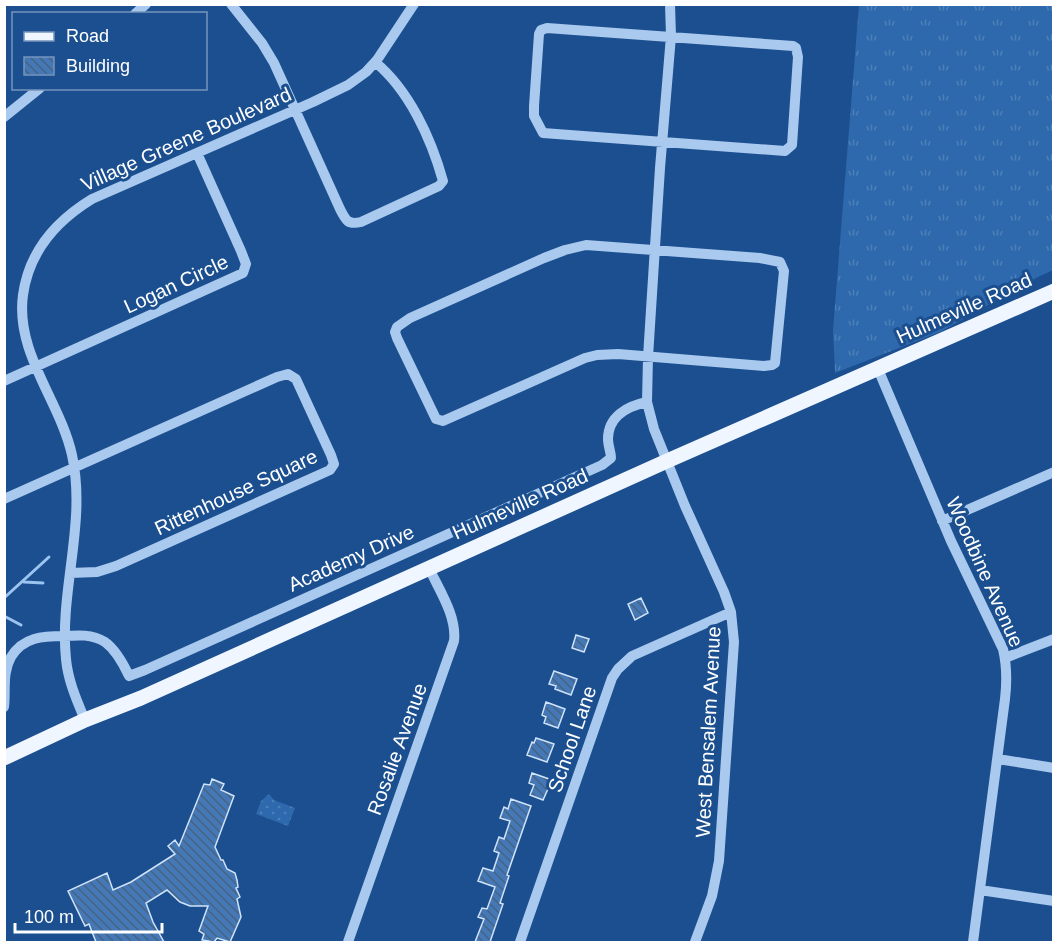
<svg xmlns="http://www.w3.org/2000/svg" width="1058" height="947" viewBox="0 0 1058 947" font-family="Helvetica,sans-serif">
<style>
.grass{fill:url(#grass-tufts)}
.park{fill:url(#park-dots)}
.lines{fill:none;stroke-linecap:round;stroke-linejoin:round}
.stream{stroke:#9cc4f0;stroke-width:3}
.building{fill:url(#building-back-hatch);stroke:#cfe3fa;stroke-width:1.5}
.minor{stroke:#a9c9ee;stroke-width:10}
.major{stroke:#f0f6ff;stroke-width:15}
.labels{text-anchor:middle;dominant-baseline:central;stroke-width:6;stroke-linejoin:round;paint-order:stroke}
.street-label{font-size:20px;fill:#fff;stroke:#1b4f8f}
</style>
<defs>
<pattern id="grass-tufts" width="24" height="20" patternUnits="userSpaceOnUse" patternTransform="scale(1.5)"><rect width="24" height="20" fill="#2e69ad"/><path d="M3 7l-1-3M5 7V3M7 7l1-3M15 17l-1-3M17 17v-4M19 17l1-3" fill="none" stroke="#4d80b9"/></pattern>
<pattern id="park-dots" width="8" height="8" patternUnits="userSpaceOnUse" patternTransform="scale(1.5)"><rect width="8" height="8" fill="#2e69ad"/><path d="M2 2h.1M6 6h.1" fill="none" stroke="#4d80b9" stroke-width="1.8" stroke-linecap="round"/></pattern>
<pattern id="building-back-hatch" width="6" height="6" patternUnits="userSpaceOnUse" patternTransform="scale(1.5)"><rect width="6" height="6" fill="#4478b7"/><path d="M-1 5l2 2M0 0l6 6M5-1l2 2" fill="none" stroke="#486282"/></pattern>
</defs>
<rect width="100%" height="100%" fill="#1b4f8f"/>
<!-- grass -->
<path class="grass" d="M859,5H1053V270L1038,277L940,332L835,373L833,330Z"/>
<!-- park -->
<path class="park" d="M269,794L274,800L295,808L288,826L256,814L261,801Z"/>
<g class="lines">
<!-- stream -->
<path class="stream" d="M24,582L43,583
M4,598L49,557
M4,616L21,625"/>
</g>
<!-- building -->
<path class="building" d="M641,598L648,613L635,620L628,604Z
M576,635L589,639L584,652L572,648Z
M554,671L577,679L571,695L555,689L556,686L549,684Z
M546,702L565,709L558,728L544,723L546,717L542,715Z
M536,738L554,744L547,762L527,755L532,742L534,743Z
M532,773L552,780L543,800L530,795L534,785L529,783Z
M212,779L224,784L221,790L234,796L215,847L221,860H223L227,869L235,873L237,880L238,887L236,888L240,897L237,899L241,917L230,942L217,938L214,942L202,940L204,934L199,931L208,906H190L180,902L167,890L146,903L153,922L164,942H96L89,924L85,926L68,891L107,873L113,890L131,882L175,854L168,846L175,840L179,846L204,784L210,785Z
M511,799L531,806L507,875L509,876L500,903L503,904L490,942H475L484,919L478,917L482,908L487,909L495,887L478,881L483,868L493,871L499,853L494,851L499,837L504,839L510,821L500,818L504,807L508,809Z"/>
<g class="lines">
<!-- minor -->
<path class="minor" d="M231,4L262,43L274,63L340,209C346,221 348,225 361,222L439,186L443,181C431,138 409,90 375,62
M670,4L671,36L660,168L648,357L647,402L654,429L685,506L724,592L731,612L734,642L719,861L712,896L695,942
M135,14L146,4
M547,28L793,46L796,48L798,57L792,145L785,151L772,150L543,133L534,116V106L539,34L541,30Z
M4,117L40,88
M586,245L760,258L780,262L784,271L775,363L772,365L764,366L618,354L597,355L585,358L452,417L443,421L436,419L397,338L395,332L397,327L410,318L544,258L565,250Z
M878,369L951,541L1003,649C1007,666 1007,682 1005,699L973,942
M4,381L243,273L246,264L241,251L197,153
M4,499L277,377L288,374L296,379L331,455L334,464L330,470L116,566L97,572L70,573
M942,521L1054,472
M1005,658L1054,639
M4,707C6,690 2,673 11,657C23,637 43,636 64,636C78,635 92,634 105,642C116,650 123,663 129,676L145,670L602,465L611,458C611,452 608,446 608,439C608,416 628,406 647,402
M85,720C77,701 68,681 66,659C59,591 87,523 72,455C60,401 15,353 23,295C29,251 56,221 92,199L313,102L348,85L366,72L377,60L414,4
M998,759L1054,768
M980,890L1054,901
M348,942L454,641C457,616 439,590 429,568
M520,942L612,678L618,669L632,656L731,612"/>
<!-- major -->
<path class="major" d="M4,758L85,720L141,698L667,461L1054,291"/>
</g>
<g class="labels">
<!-- street labels -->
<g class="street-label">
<text transform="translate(186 139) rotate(-24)">Village Greene Boulevard</text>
<text transform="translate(176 284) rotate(-25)">Logan Circle</text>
<text transform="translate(964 308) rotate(-24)">Hulmeville Road</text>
<text transform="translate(236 492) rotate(-25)">Rittenhouse Square</text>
<text transform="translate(520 504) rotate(-24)">Hulmeville Road</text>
<text transform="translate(351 558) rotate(-24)">Academy Drive</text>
<text transform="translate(985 572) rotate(66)">Woodbine Avenue</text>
<text transform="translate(708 732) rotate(-87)">West Bensalem Avenue</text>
<text transform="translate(572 739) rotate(-71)">School Lane</text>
<text transform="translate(397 749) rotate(-70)">Rosalie Avenue</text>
</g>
</g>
<!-- border -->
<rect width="1058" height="947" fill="none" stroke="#ffffff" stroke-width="12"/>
<!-- legend -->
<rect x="12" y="12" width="195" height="78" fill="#1b4f8f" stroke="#7695bc" stroke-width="1.5"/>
<rect x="24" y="32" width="30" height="9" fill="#f0f6ff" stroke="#7695bc" stroke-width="1.5"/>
<text x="66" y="42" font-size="18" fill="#ffffff">Road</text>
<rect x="24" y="57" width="30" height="18" fill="url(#building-back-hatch)" stroke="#7695bc" stroke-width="1.5"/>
<text x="66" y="72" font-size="18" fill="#ffffff">Building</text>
<!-- scale -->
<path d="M15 923v9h147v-9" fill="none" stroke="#ffffff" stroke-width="3"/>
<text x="24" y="923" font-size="18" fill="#ffffff" stroke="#1b4f8f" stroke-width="4.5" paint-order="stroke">100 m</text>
</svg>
